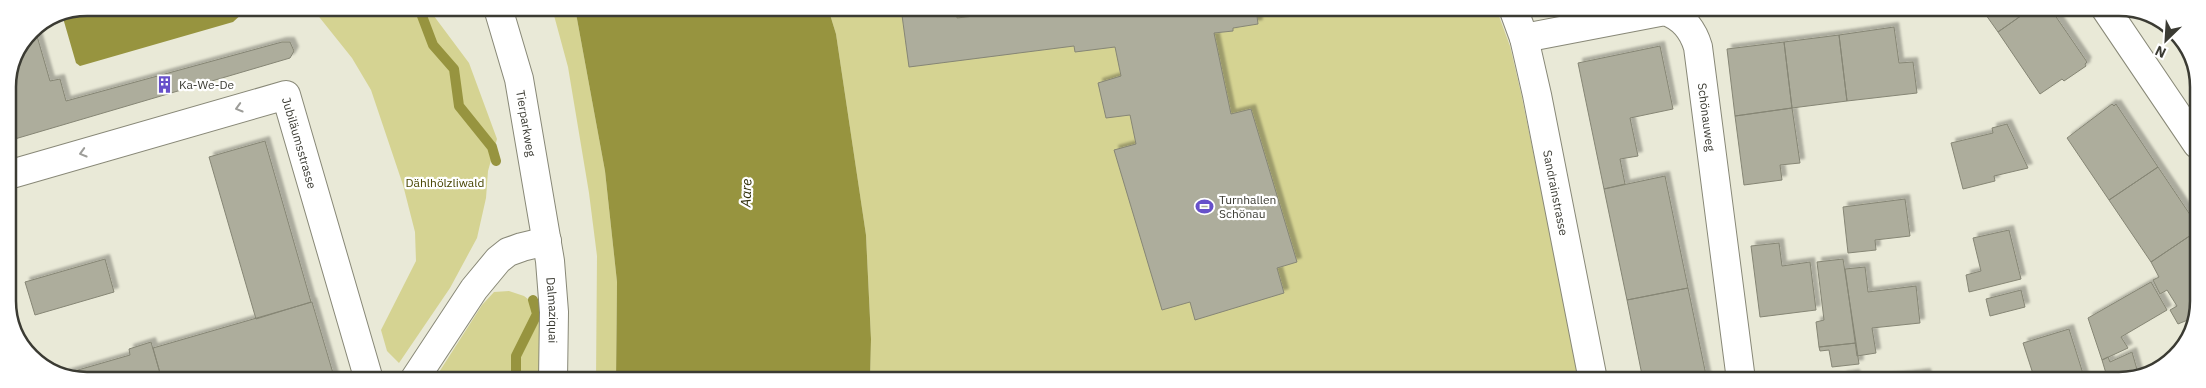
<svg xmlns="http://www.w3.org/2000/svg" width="2206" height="388" viewBox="0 0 2206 388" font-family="'IBM Plex Sans',sans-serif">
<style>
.green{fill:#d5d392}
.water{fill:#97943f}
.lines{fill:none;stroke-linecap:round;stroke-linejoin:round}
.stream{stroke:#97943f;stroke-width:10}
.building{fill:#adad9c;stroke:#868675;filter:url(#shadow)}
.minor-casing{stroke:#887;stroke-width:30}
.minor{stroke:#fff;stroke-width:28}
.oneway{stroke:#9d9d99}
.labels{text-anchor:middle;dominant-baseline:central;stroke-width:4.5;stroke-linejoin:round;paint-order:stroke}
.poi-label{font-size:12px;fill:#3b3b33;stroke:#fff;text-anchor:start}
.street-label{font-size:12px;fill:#3b3b33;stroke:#fff}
.park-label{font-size:12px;fill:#474400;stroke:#fff}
.water-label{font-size:14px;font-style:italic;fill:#31300a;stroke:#fff}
.rim{fill:none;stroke:#3b3b33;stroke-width:2.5}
</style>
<defs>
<filter id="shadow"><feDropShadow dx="4.5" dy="-4.5" stdDeviation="1" flood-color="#0004"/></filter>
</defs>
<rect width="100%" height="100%" fill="#e9e9d7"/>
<!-- green -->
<path class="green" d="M312,8H428L469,63L497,139L488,171L486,198L477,238L450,288L399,363L387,351L381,330L416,261L415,232L403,185L371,90L352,58Z
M552,8H575L605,171L617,282L616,380H596L597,256L589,193L568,67Z
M828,8H1496L1510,46L1521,93L1580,380H870L871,339L866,235L836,34Z
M509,291L524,296L541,309V380H434L482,305L494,292Z"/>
<!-- water -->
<path class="water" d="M87,8H243L244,12L233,22L80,66L76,63L63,18Z
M575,8H828L836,34L866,235L871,339L870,380H616L617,282L605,171Z"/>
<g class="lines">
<!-- stream -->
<path class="stream" d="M419,8L433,45L454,69L459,106L492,147L496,161
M516,380V356L537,314L533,300"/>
</g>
<!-- building -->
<path class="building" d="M901,8H956L957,18L1042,8H1256L1258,24L1233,28V31L1214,33L1231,114L1251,109L1297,262L1277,268L1284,293L1195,320L1190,302L1162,310L1114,150L1136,144L1130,115L1106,118L1098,83L1121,76L1115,47L1075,52L1074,46L909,67Z
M1981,8H2032L1998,32Z
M2032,8H2050L2087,62L2085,64L2086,66L2064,81L2062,79L2040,94L1998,32Z
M1894,27L1899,63L1913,62L1917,93L1847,101L1839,35Z
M35,29L50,81L60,79L66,101L282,42H290L294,51L290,58L8,141V87L31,31Z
M1839,35L1847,101L1792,108L1784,42Z
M1784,42L1792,108L1735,116L1727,49Z
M1660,46L1673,109L1630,118L1638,156L1620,159L1625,184L1604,189L1578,63Z
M2112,104L2114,106L2116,104L2158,167L2109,200L2067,138Z
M1792,108L1800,163L1780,165L1782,180L1744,185L1735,116Z
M2007,124L2028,168L1994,176L1995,181L1963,189L1951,143L1993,133L1992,128Z
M265,141L311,302L256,319L209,157Z
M2158,167L2197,225V231L2151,262L2109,200Z
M1665,176L1688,288L1627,300L1604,189Z
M1905,199L1910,236L1875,240L1876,250L1848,253L1843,207Z
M2009,230L2021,279L1969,292L1966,275L1981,271L1973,238Z
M2197,231L2198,311L2195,317L2178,324L2170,310L2177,306L2167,290L2160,294L2153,280L2159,277L2151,262Z
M1779,243L1782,266L1810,262L1816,310L1760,317L1751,246Z
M105,259L114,292L35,315L25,282Z
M1843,259L1856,343L1819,347L1816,322L1824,320L1817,262Z
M1865,267L1868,292L1916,286L1920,323L1872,328L1876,353L1857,356L1845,269Z
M2151,282L2167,310L2121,337L2128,348L2102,360L2088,318Z
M1688,288L1707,380H1643L1627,300Z
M2021,290L2025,307L1990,316L1986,299Z
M312,302L335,380H162L153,348Z
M2069,329L2085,380H2035L2023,343Z
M151,342L162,380H77L64,374L130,355L129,349Z
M1856,343L1859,364L1832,367L1829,350L1820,351L1819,347Z
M2132,352L2138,373L2119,380H2108L2102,360L2108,357L2110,362Z
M1926,373L1927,380H1874L1876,379Z
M1855,374L1856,380H1843L1842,376Z"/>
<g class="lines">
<defs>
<g id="minor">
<path id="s1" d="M498,8L519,79L550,261L554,312L553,380"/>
<path id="s2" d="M1513,8L1524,38L1537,95L1593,380"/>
<path d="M2105,8L2197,144"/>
<path id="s3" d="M1524,38L1665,11C1683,17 1693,30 1698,47L1741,380"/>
<path id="s4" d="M8,175L286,95L369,380"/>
<path d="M414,380L474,289L498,260L508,252L522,247L547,241"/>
</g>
</defs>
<!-- minor casing -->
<use href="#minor" class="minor-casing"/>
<!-- minor -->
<use href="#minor" class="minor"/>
</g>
<!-- one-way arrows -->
<defs><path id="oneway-chevron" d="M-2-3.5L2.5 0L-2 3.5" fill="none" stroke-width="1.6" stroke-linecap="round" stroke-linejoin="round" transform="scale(1.25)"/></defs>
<g class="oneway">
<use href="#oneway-chevron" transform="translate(239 108) rotate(164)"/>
<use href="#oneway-chevron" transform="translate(83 153) rotate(164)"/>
</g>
<!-- icons -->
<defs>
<symbol id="building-bare" viewBox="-9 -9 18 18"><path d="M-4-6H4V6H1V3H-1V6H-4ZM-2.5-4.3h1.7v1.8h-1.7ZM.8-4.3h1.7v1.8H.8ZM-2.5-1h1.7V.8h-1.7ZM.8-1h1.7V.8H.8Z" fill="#6750ca" stroke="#fff" stroke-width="2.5" paint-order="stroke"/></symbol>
<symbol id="stadium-bare" viewBox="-9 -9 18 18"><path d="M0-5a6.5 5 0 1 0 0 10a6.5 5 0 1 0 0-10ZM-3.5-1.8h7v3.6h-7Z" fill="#6750ca" stroke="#fff" stroke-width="2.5" paint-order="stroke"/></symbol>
</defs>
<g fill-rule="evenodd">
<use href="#building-bare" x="152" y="72" width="25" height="25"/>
<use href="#stadium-bare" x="1192" y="194" width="25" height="25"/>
</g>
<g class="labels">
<!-- poi labels -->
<g class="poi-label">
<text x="179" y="84">Ka-We-De</text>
<text x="1219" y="199">Turnhallen<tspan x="1219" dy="14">Schönau</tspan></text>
</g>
<!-- street labels -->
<g class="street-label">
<text stroke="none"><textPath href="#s3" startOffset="265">Schönauweg</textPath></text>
<text stroke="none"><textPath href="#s1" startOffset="119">Tierparkweg</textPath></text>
<text stroke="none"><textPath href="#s4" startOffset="339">Jubiläumsstrasse</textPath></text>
<text stroke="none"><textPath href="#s2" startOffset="190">Sandrainstrasse</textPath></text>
<text stroke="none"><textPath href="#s1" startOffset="308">Dalmaziquai</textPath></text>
</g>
<!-- park labels -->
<g class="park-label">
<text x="445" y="182">Dählhölzliwald</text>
</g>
<!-- water labels -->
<g class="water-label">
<text transform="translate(746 193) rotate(-88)">Aare</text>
</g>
</g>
<!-- crop -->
<path d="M0 0H2206V388H0ZM87 16H2119A71 71 0 0 1 2190 87V301A71 71 0 0 1 2119 372H87A71 71 0 0 1 16 301V87A71 71 0 0 1 87 16Z" fill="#fff" fill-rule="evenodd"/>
<path class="rim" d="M87 16H2119A71 71 0 0 1 2190 87V301A71 71 0 0 1 2119 372H87A71 71 0 0 1 16 301V87A71 71 0 0 1 87 16Z"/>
<!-- north arrow -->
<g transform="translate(2166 40) rotate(205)" stroke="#ffffff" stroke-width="4" paint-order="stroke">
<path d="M0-4L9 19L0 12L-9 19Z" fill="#3b3b33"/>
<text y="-8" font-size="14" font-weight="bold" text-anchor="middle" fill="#3b3b33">N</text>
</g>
</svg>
